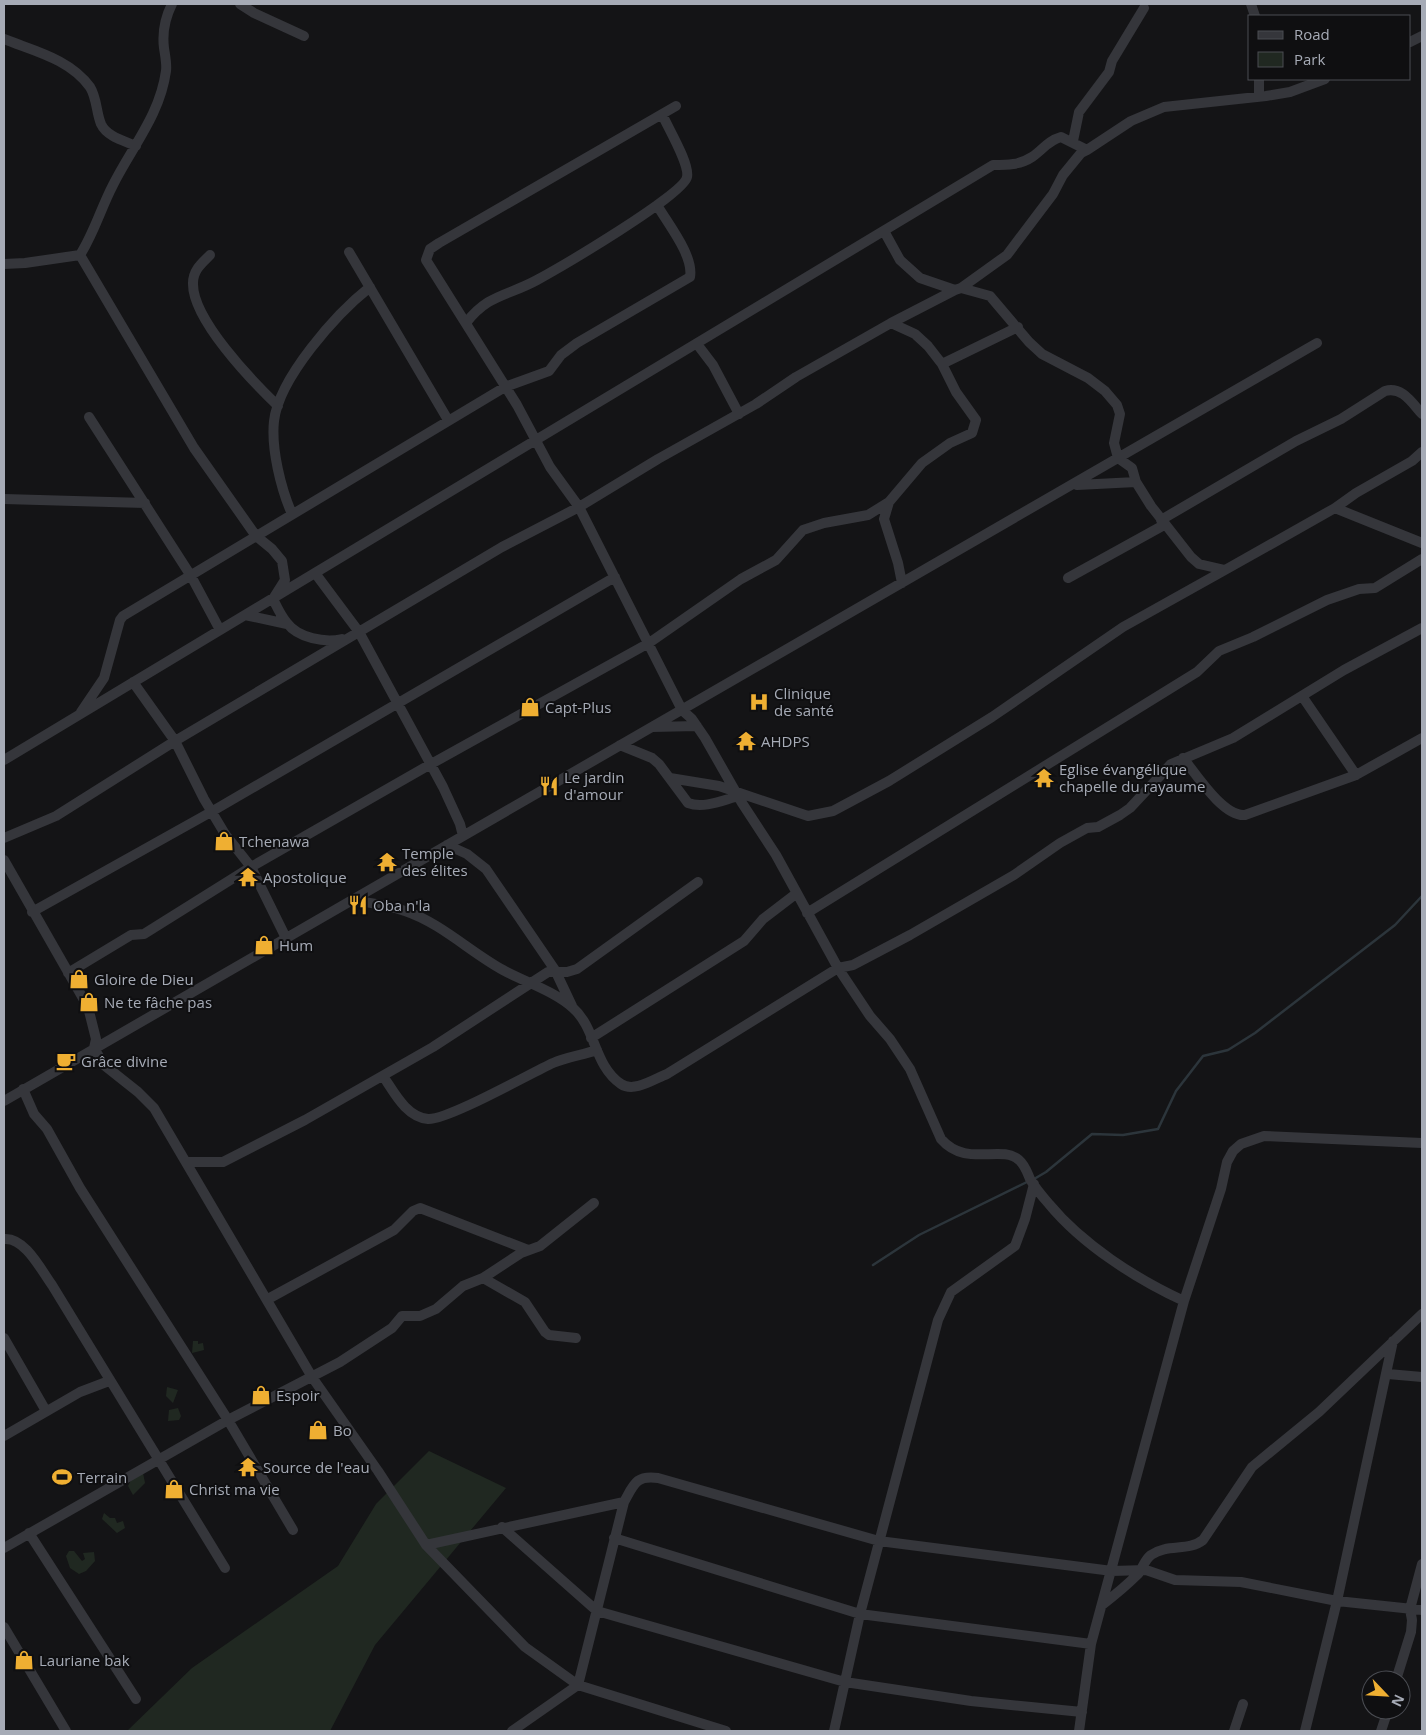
<svg xmlns="http://www.w3.org/2000/svg" width="1426" height="1735" viewBox="0 0 1426 1735" font-family="'Open Sans',sans-serif">
<style>
.green{fill:#202821}
.lines{fill:none;stroke-linecap:round;stroke-linejoin:round}
.stream{stroke:#2c353b;stroke-width:2.5}
.minor{stroke:#35363b;stroke-width:10}
.labels{text-anchor:middle;dominant-baseline:central;stroke-width:4;stroke-linejoin:round;paint-order:stroke}
.poi-label{font-size:15px;fill:#a6abb6;stroke:#0f0f11;text-anchor:start}
</style>
<rect width="100%" height="100%" fill="#141416"/>
<!-- green -->
<path class="green" d="M193,1341H198V1344L203,1343L204,1350L192,1353Z
M167,1387L178,1390L173,1403L166,1396Z
M178,1408L181,1416L179,1420L168,1421L169,1410Z
M429,1451L506,1488L375,1645L330,1731H127L192,1668L338,1566L376,1504Z
M143,1473L145,1483L133,1495L128,1486L131,1480Z
M104,1513L110,1518H115L117,1523L123,1521L125,1528L117,1533L102,1519Z
M69,1551H74L82,1561L85,1559L83,1553L94,1552L95,1561L86,1571L79,1574L70,1568L66,1556Z"/>
<g class="lines">
<!-- stream -->
<path class="stream" d="M1034,1179L1046,1172L1092,1134L1123,1135L1158,1129L1176,1091L1203,1056L1228,1050L1255,1033L1395,925L1422,896
M873,1265L919,1235L1029,1181"/>
<!-- minor -->
<path class="minor" d="M172,4C165,18 162,32 164,48C165,55 167,64 166,71C160,115 132,147 113,185C101,208 94,233 80,255L194,448L256,536L272,549L282,561L285,580L273,599C277,607 281,616 287,623C298,638 325,643 342,639
M240,4L254,13L304,36
M1251,4L1255,16
M4,39C34,51 70,59 90,87C97,98 96,112 101,124C107,137 125,141 136,146
M1410,42L1422,36
M1259,79V97
M676,106L439,243L430,249L426,260L517,405L550,467L579,507L682,710L692,719L705,738L742,803L776,855L838,968L870,1016L890,1039L910,1069L941,1139C966,1168 1001,1144 1019,1160C1025,1165 1027,1172 1030,1179C1035,1188 1042,1196 1049,1204C1082,1244 1136,1279 1184,1301
M1073,141L1079,112L1109,72L1112,61L1144,8
M884,231L900,260L920,278L955,290L961,288L990,296L1029,342L1042,354L1088,378L1105,391L1117,405L1120,414L1114,443L1118,458L1132,468L1136,482L1151,506L1191,557L1199,564L1225,570L1335,508L1356,493L1412,461L1422,452
M349,252L448,420
M210,255C202,263 193,270 193,283C192,319 252,381 278,406
M4,264L25,263L80,255
M961,288L1007,255L1053,194L1063,175L1081,153L1087,150
M466,323C488,294 508,296 537,280C559,268 684,195 687,177C690,164 668,128 662,114
M891,323L915,334L928,346L942,364L956,392L976,420L972,433L950,443L922,463L889,502L884,519L898,563L902,583
M697,344L713,365L739,414
M942,364L1018,327
M89,417L191,576L220,630
M1077,485L1136,482
M4,499L145,503
M1335,508L1422,543
M292,514C281,489 271,449 274,421C279,378 336,314 370,287
M1161,520L1296,441L1341,419L1385,391C1402,386 1412,403 1422,414
M315,573L359,632L443,787L460,824L463,836
M1068,578L1164,525
M245,615L287,624
M133,682L175,741L204,799L225,834L251,867L286,938
M1302,696L1356,775
M81,712L104,678L120,620L123,616L505,387L549,371L561,355L577,343L690,277C694,256 668,224 657,205
M652,727L697,726
M620,745L652,758L659,764L688,803C704,809 723,800 739,796
M1183,758C1196,774 1223,817 1245,815L1356,775L1422,738
M4,760L993,165C1007,165 1020,165 1032,157C1043,150 1047,141 1061,137L1087,150L1131,121L1164,107L1266,96L1290,92L1325,79
M670,778L719,786L808,816L833,811L889,781L992,717L1123,627L1225,570
M4,838L56,816L175,741L502,547L579,507L658,459L756,404L796,377L891,323L955,290
M447,845L467,854L486,869L555,970L572,1006
M4,860L88,1007L96,1039L94,1048L104,1065L138,1092L154,1108L312,1377L378,1471L426,1545L525,1647L578,1685L726,1731
M352,900C370,903 388,905 405,911C441,923 470,952 503,970C525,982 554,991 573,1008C596,1028 594,1066 621,1084C634,1093 654,1079 667,1074L838,968L853,965L910,935L1014,875L1060,843L1087,828L1098,827L1120,815L1130,808L1171,764L1233,738L1344,670L1422,628
M32,912L211,812L615,577
M807,913L1197,672L1219,651L1253,637L1327,600L1359,589L1375,588L1422,559
M68,973L131,935L144,934L251,867L431,764L649,643L741,579L776,560L803,530L824,523L868,515L889,502
M591,1038L744,941L763,919L797,893
M383,1076C394,1092 406,1117 428,1119C448,1120 529,1074 553,1063C567,1057 583,1055 597,1050
M23,1089L34,1114L47,1129L80,1188L228,1420L293,1530
M4,1101L1317,343
M187,1162H223L305,1120L433,1047L548,972H567L577,969L698,882
M4,1239C25,1237 41,1270 52,1285L225,1568
M483,1278L525,1302L545,1332L549,1335L576,1338
M268,1299L394,1230L413,1211L420,1208L528,1250
M4,1338L46,1411
M1388,1374L1422,1377
M4,1436L80,1392L109,1381
M502,1527L597,1611L845,1682L971,1701L1082,1712
M29,1533L136,1699
M614,1538L860,1614L1091,1644
M426,1545L624,1502
M4,1548L228,1420L340,1362L392,1328L402,1316H420L436,1309L463,1286L483,1278L521,1253L540,1246L594,1203
M1102,1605C1115,1595 1127,1585 1138,1574C1143,1568 1145,1559 1151,1555C1168,1543 1188,1552 1203,1540L1252,1467L1319,1412L1422,1314
M4,1627L66,1731
M1396,1680L1411,1632L1412,1620L1410,1609L1422,1564
M512,1731L578,1685L624,1502C634,1484 636,1475 658,1478L879,1541L1112,1571L1146,1570L1175,1580L1241,1582L1337,1601L1422,1610
M834,1731L860,1614L938,1320L951,1292L1015,1246L1025,1219L1034,1184
M1079,1731L1091,1644L1184,1301L1221,1189L1227,1162L1233,1151L1241,1144L1264,1136L1422,1143
M1234,1731L1243,1704
M1305,1731L1337,1601L1393,1341
M1381,1731L1388,1710"/>
</g>
<!-- icons -->
<defs>
<symbol id="hospital-bare" viewBox="-9 -9 18 18"><path d="M-5-5h3v3.5h4V-5h3V5h-3V1.5h-4V5h-3Z" fill="#efaf32" stroke="#0f0f11" stroke-width="2.5" paint-order="stroke"/></symbol>
<symbol id="shop-bare" viewBox="-9 -9 18 18"><path d="M-5-2.5h2.3a2.7 3.5 0 0 1 5.4 0H5L5.5 6h-11ZM-1.5-2.5h3a1.5 2.3 0 0 0-3 0Z" fill="#efaf32" stroke="#0f0f11" stroke-width="2.5" paint-order="stroke"/></symbol>
<symbol id="temple-bare" viewBox="-9 -9 18 18"><path d="M0-6L5-2H3V0L6.5 2.5H4V6H1.5V3h-3V6H-4V2.5H-6.5L-3 0V-2H-5Z" fill="#efaf32" stroke="#0f0f11" stroke-width="2.5" paint-order="stroke"/></symbol>
<symbol id="restaurant-bare" viewBox="-9 -9 18 18"><path d="M-5-6h1v4h1v-4h1v4h1v-4h1v5L-1.5 .5V6h-2V.5L-5-1ZM5-6V6H3V1.5H1.5Q1.5-4 5-6Z" fill="#efaf32" stroke="#0f0f11" stroke-width="2.5" paint-order="stroke"/></symbol>
<symbol id="cafe-bare" viewBox="-9 -9 18 18"><path d="M-5.5-4.5H6V0H3Q3 3.5 0 3.5H-2.5Q-5.5 3.5-5.5 0ZM3-3.2v2h1.7v-2ZM-6 4.5H4V6H-6Z" fill="#efaf32" stroke="#0f0f11" stroke-width="2.5" paint-order="stroke"/></symbol>
<symbol id="stadium-bare" viewBox="-9 -9 18 18"><path d="M0-5a6.5 5 0 1 0 0 10a6.5 5 0 1 0 0-10ZM-3.5-1.8h7v3.6h-7Z" fill="#efaf32" stroke="#0f0f11" stroke-width="2.5" paint-order="stroke"/></symbol>
</defs>
<g fill-rule="evenodd">
<use href="#hospital-bare" x="745" y="688" width="28" height="28"/>
<use href="#shop-bare" x="516" y="693" width="28" height="28"/>
<use href="#temple-bare" x="732" y="727" width="28" height="28"/>
<use href="#temple-bare" x="1030" y="764" width="28" height="28"/>
<use href="#restaurant-bare" x="535" y="772" width="28" height="28"/>
<use href="#shop-bare" x="210" y="827" width="28" height="28"/>
<use href="#temple-bare" x="373" y="848" width="28" height="28"/>
<use href="#temple-bare" x="234" y="863" width="28" height="28"/>
<use href="#restaurant-bare" x="344" y="891" width="28" height="28"/>
<use href="#shop-bare" x="250" y="931" width="28" height="28"/>
<use href="#shop-bare" x="65" y="965" width="28" height="28"/>
<use href="#shop-bare" x="75" y="988" width="28" height="28"/>
<use href="#cafe-bare" x="52" y="1047" width="28" height="28"/>
<use href="#shop-bare" x="247" y="1381" width="28" height="28"/>
<use href="#shop-bare" x="304" y="1416" width="28" height="28"/>
<use href="#temple-bare" x="234" y="1453" width="28" height="28"/>
<use href="#stadium-bare" x="48" y="1463" width="28" height="28"/>
<use href="#shop-bare" x="160" y="1475" width="28" height="28"/>
<use href="#shop-bare" x="10" y="1646" width="28" height="28"/>
</g>
<g class="labels">
<!-- poi labels -->
<g class="poi-label">
<text x="774" y="693">Clinique<tspan x="774" dy="17">de santé</tspan></text>
<text x="545" y="707">Capt-Plus</text>
<text x="761" y="741">AHDPS</text>
<text x="1059" y="769">Eglise évangélique<tspan x="1059" dy="17">chapelle du rayaume</tspan></text>
<text x="564" y="777">Le jardin<tspan x="564" dy="17">d'amour</tspan></text>
<text x="239" y="841">Tchenawa</text>
<text x="402" y="853">Temple<tspan x="402" dy="17">des élites</tspan></text>
<text x="263" y="877">Apostolique</text>
<text x="373" y="905">Oba n'la</text>
<text x="279" y="945">Hum</text>
<text x="94" y="979">Gloire de Dieu</text>
<text x="104" y="1002">Ne te fâche pas</text>
<text x="81" y="1061">Grâce divine</text>
<text x="276" y="1395">Espoir</text>
<text x="333" y="1430">Bo</text>
<text x="263" y="1467">Source de l'eau</text>
<text x="77" y="1477">Terrain</text>
<text x="189" y="1489">Christ ma vie</text>
<text x="39" y="1660">Lauriane bak</text>
</g>
</g>
<!-- border -->
<rect width="1426" height="1735" fill="none" stroke="#a6abb6" stroke-width="10"/>
<!-- legend -->
<rect x="1248" y="15" width="162" height="65" fill="#0f0f11" stroke="#4b4d53"/>
<rect x="1258" y="31" width="25" height="8" fill="#35363b" stroke="#4b4d53"/>
<text x="1294" y="40" font-size="15" fill="#a6abb6">Road</text>
<rect x="1258" y="52" width="25" height="15" fill="#202821" stroke="#4b4d53"/>
<text x="1294" y="65" font-size="15" fill="#a6abb6">Park</text>
<!-- north arrow -->
<g transform="translate(1386 1695) rotate(115)"><circle r="24" fill="#0f0f11" stroke="#4b4d53"/>
<path d="M0-4L9 19L0 12L-9 19Z" fill="#efaf32"/>
<text y="-8" font-size="14" font-weight="bold" text-anchor="middle" fill="#a6abb6">N</text>
</g>
</svg>
